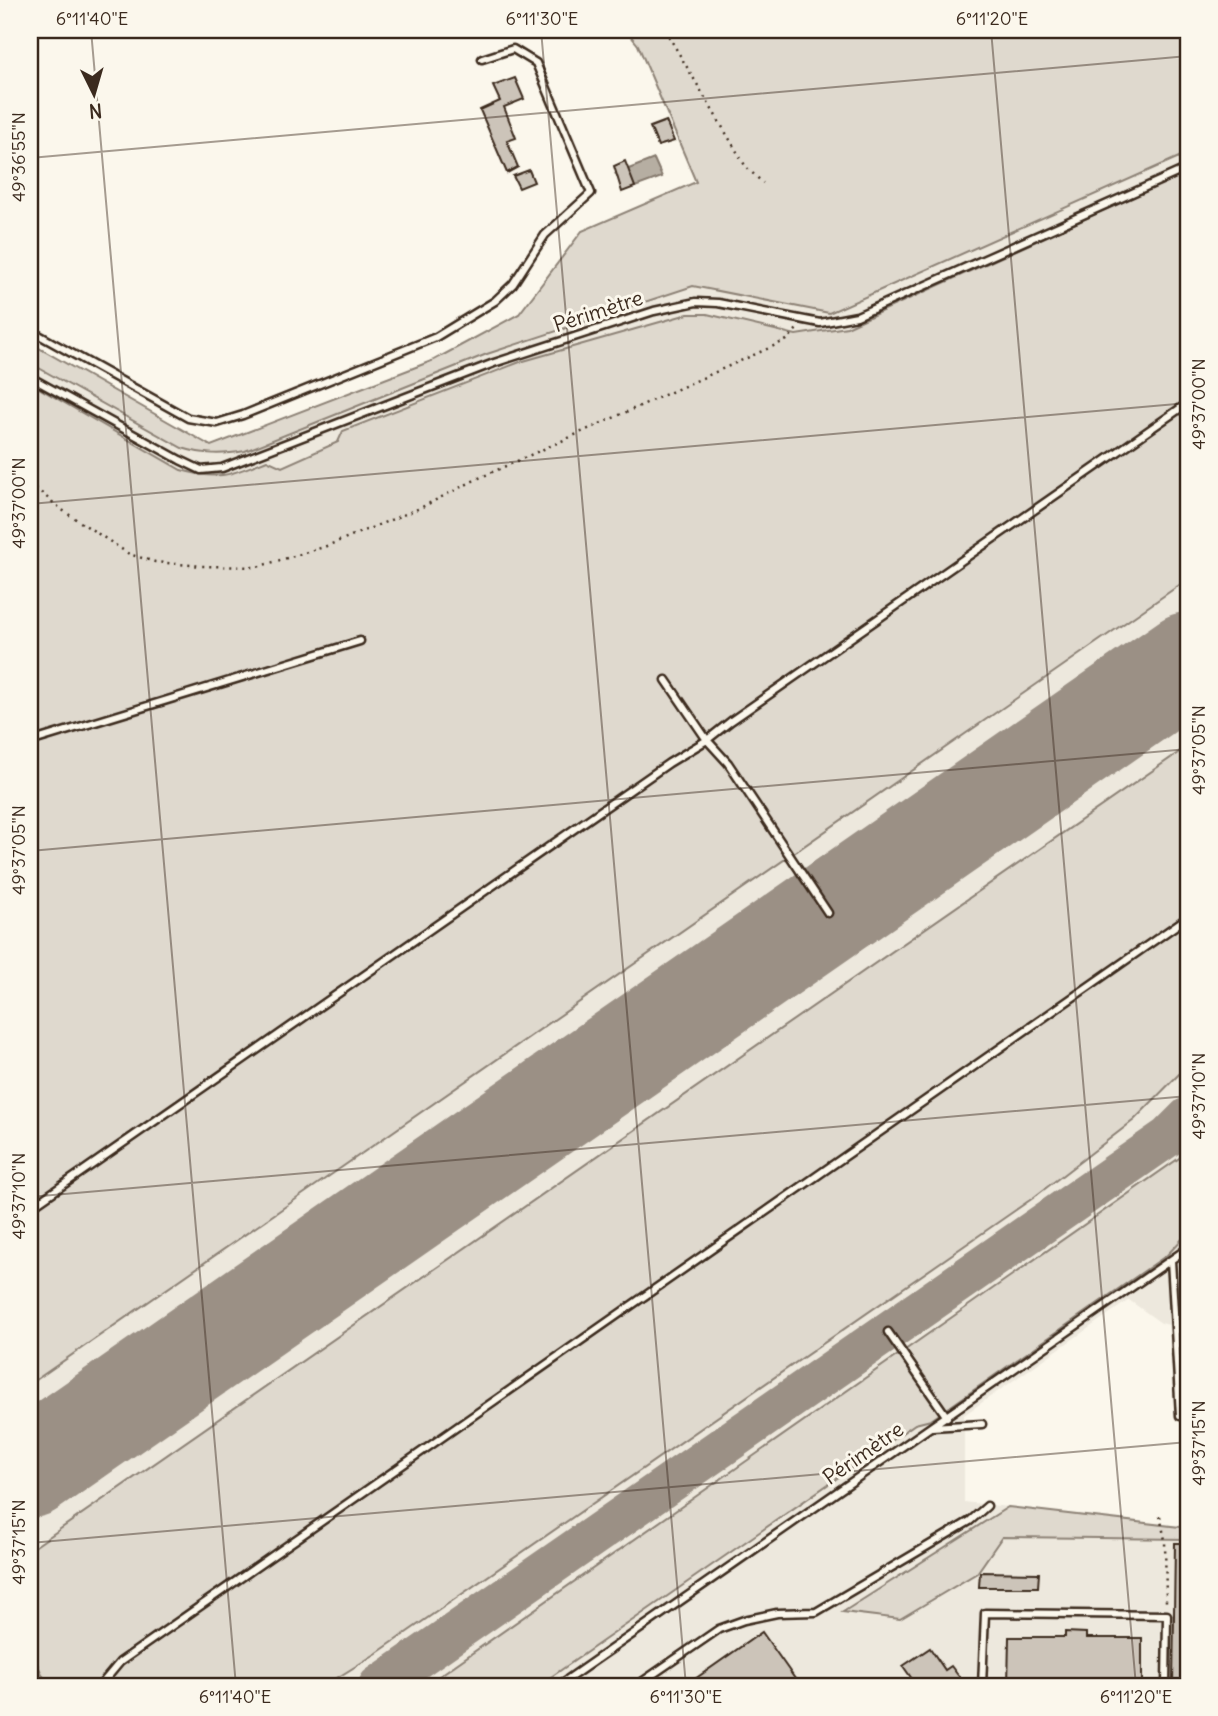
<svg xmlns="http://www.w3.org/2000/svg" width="1218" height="1716" viewBox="0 0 1218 1716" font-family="Delius,sans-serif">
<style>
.built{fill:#ede8dd}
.green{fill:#dfd9ce;stroke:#8d8276;stroke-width:2}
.water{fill:#b6aea2;stroke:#85796d;stroke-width:2}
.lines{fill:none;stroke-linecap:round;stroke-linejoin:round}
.taxiway{stroke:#9b9085;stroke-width:40}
.runway{stroke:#9b9085;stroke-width:100}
.building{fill:#ccc4b9;stroke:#3b2a1e;stroke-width:2}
.service-casing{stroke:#3b2a1e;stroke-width:11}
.path{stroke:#3b2a1e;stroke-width:2.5;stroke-dasharray:2 5;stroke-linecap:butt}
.service{stroke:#fbf7ec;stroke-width:6}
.ticks{fill:none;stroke:#3b2a1e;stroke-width:2;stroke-opacity:0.45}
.labels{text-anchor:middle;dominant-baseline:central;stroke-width:6;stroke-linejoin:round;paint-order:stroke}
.street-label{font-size:21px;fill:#3b2a1e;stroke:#fbf7ec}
.neatline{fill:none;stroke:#3b2a1e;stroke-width:2.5}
.ticks-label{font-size:18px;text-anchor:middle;fill:#3b2a1e}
</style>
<rect width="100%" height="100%" fill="#fbf7ec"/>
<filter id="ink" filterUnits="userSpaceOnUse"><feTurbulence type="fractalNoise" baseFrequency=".0143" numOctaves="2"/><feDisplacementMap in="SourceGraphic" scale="14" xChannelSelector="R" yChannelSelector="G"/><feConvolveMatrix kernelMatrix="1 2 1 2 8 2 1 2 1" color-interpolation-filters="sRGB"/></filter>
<g filter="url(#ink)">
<!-- built -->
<path class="built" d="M1188,153V1385H1172L1169,1325L1161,1323L1129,1300L964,1415V1502L1008,1507L844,1612L900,1619L977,1573L1002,1537L1188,1539V1686H30V363L182,448L245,451L487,354L693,286L829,313Z"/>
<!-- green -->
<path class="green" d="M626,30H1188V153L829,313L693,286L487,354L245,451C222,455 204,455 182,448L30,363V343L211,446L434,360L519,314L582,231L696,182L638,45Z
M1188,172V579L30,1384V383L181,470C220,481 230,475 267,460L282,467L338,442L343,431L520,362L688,314H707L796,335L847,327Z
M1188,746V1065L1134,1120L1033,1198L377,1653L324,1686H48L30,1650V1550Z
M1188,1152V1233L1167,1255L931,1420L915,1424L538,1686H425Z
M1008,1507L1188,1528V1539L1002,1537L977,1573L900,1619L843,1612Z"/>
<!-- water -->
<path class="water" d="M654,159L662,177L635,187L633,183L616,174Z"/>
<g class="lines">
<!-- taxiway -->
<path class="taxiway" d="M1121,709L1166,681L1188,673
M378,1686L1168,1137L1188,1117"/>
<!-- runway -->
<path class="runway" d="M30,1468L1188,662"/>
</g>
<!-- building -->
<path class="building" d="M515,78L524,99L504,107L516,138L507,141L518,167L507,173L480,110L500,101L493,86Z
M666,121L674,141L658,146L650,127Z
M625,161L635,187L622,192L614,166Z
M529,170L534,182L519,188L513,176Z
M1175,1543H1188V1686H1173Z
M980,1572L1039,1573L1038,1587H979Z
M762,1632L800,1686H685Z
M1065,1632L1086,1633V1638H1142V1686H1008L1009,1637H1065Z
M930,1648L945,1670L951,1666L966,1686H917L903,1666Z"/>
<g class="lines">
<defs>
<path id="service" d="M30,330L188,418L217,423L243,415L436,337L495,301L513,284L545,235L591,193L536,63L513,49L482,59
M30,377L180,460L201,470L222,468L494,363L654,311L696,302L718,303L820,323L857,316L1188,168
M666,680L707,740L728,763L828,913
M30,742L360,641
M30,1208L669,763L707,740L731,721L1188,403
M1171,1260L1180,1416L1188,1415
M888,1332L947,1417
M932,1427L982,1424
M100,1686L120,1662L1188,917
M558,1686L1188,1248
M636,1686L719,1629L744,1620L777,1613L816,1612L970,1521L987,1506
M982,1686L985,1613L1167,1615L1166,1686"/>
</defs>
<!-- service casing -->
<use href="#service" class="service-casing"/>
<!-- path -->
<path class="path" d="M665,30L746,167L763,183
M30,484L65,512L129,554L155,562L202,566L257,567L324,547L420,508L479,478L787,340L797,329
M1160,1516L1165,1540L1166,1603"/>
<!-- service -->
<use href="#service" class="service"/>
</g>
</g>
<!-- ticks -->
<path class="ticks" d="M91,30L236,1686M541,30L686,1686M991,30L1136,1686M30,158L1188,56M30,504L1188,403M30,851L1188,749M30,1197L1188,1096M30,1543L1188,1442"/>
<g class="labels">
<!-- street labels -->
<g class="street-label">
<text transform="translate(598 311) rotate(-18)">Périmètre</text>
<text transform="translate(863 1453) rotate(-35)">Périmètre</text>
</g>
</g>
<!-- margin -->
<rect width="1218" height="1716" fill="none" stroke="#fbf7ec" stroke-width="77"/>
<!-- north arrow -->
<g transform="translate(94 94) rotate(175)" stroke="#fbf7ec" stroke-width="5" paint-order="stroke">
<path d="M0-5L12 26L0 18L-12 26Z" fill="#3b2a1e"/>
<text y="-10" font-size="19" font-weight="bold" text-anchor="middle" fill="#3b2a1e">N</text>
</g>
<rect x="38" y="38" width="1142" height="1640" class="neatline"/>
<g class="ticks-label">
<text x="92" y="25">6°11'40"E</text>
<text x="542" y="25">6°11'30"E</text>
<text x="992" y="25">6°11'20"E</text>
<text transform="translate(19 157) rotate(-90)" y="6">49°36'55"N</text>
<text transform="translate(1199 404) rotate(-90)" y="6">49°37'00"N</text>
<text transform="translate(19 503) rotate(-90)" y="6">49°37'00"N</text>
<text transform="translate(1199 750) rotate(-90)" y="6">49°37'05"N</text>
<text transform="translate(19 850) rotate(-90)" y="6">49°37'05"N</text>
<text transform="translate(1199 1096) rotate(-90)" y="6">49°37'10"N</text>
<text transform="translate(19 1196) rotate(-90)" y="6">49°37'10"N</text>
<text transform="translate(1199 1443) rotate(-90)" y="6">49°37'15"N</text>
<text transform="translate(19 1542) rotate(-90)" y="6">49°37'15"N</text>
<text x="235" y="1703">6°11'40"E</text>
<text x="686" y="1703">6°11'30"E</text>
<text x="1136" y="1703">6°11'20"E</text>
</g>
</svg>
